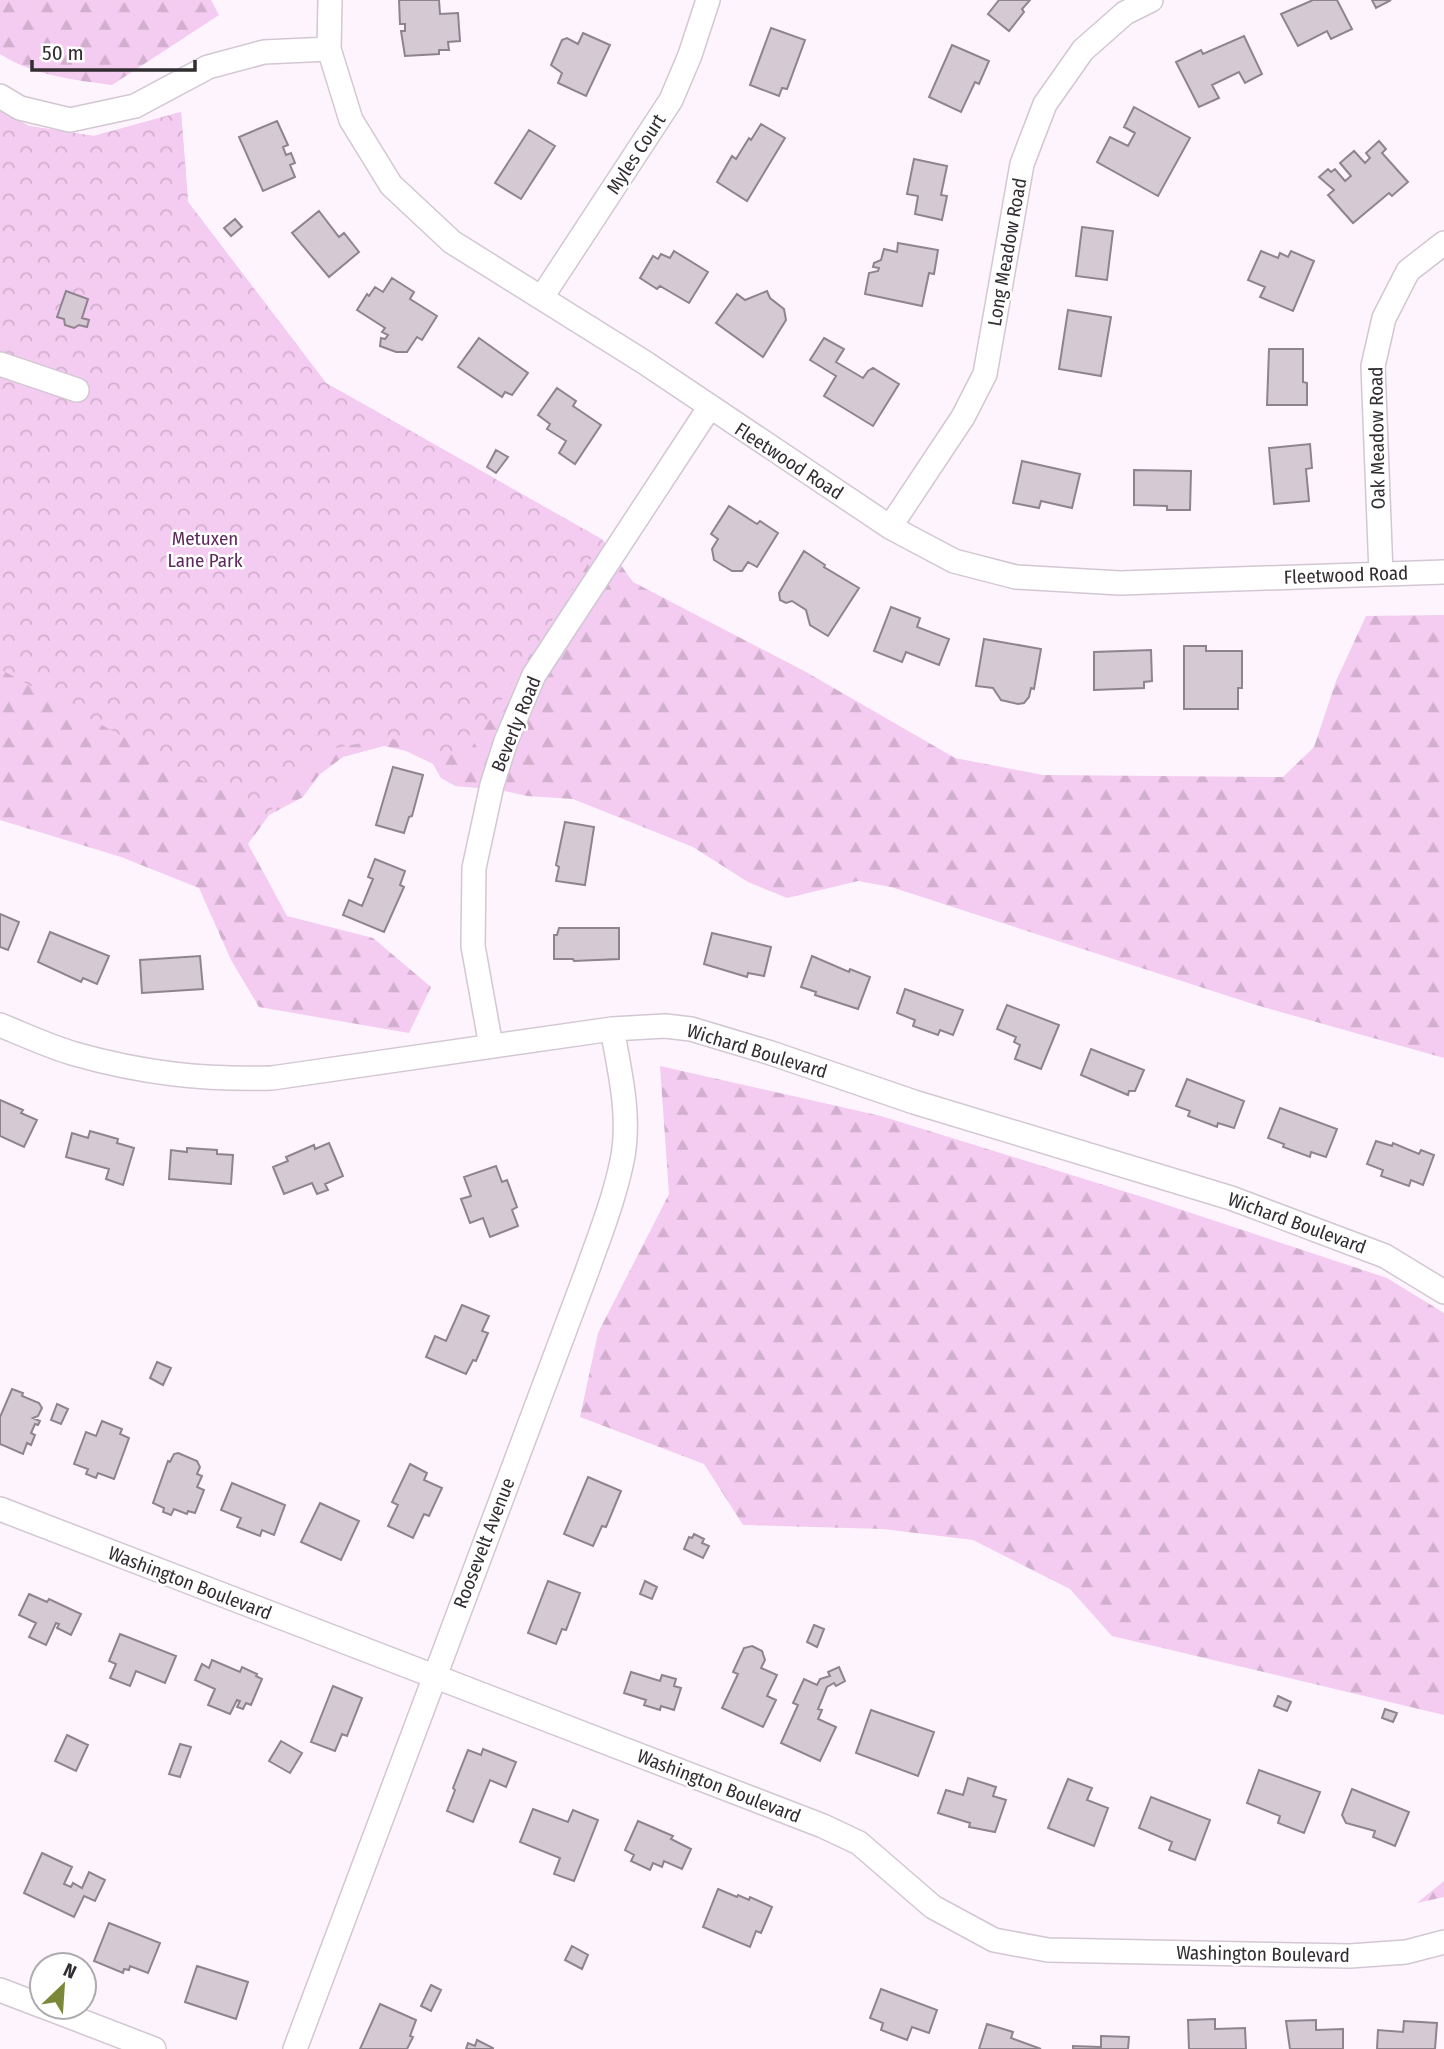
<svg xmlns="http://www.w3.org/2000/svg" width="1444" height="2049" viewBox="0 0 1444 2049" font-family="'Fira Sans Condensed',sans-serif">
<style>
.forest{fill:url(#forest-firs)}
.park{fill:url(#park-crowns)}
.building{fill:#d5c9d4;stroke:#8f848e;stroke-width:2}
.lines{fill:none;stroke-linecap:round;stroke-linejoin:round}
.minor-casing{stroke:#d2c7d2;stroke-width:26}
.minor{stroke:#fff;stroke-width:23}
.labels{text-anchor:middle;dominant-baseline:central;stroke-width:5;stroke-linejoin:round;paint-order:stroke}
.street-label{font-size:19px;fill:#312d31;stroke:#fff}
.park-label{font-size:19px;fill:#5e295d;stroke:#fff}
</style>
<defs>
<pattern id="forest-firs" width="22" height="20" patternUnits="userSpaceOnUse" patternTransform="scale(1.75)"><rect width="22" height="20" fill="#f4cbf1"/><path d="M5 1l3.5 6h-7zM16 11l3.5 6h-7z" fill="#d2afcf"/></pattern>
<pattern id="park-crowns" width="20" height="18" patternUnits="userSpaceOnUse" patternTransform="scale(1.75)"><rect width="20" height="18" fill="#f4cbf1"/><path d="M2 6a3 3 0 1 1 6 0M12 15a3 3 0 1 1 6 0" fill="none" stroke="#d2afcf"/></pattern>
</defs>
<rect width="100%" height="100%" fill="#fef4fd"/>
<!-- forest -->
<path class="forest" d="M0,0H211L219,15L112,85C73,80 33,75 0,54Z
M0,110L29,126L94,136L181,112L188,202L326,383L603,540L633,582L806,672L955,758L1043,775L1283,777L1314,747L1336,681L1366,616L1444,615V1058L1256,1005L891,887L858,881L787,898L748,882L693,847L573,799L527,796L500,790L455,786L441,778L433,764L406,751L384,746L343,757L319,775L303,797L269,815L248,844L287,916L373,938L431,987L409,1033L259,1007L231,960L199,888L121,857L0,820Z
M660,1066L881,1116L1152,1200L1387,1278L1444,1313V1715L1112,1636L1070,1589L973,1540L883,1529L743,1525L704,1464L580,1417L598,1333L669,1194Z
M1444,1881V1897L1417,1903Z"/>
<!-- park -->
<path class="park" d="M0,110L29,126L94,136L181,112L188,202L326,383L603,540L465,758L389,738L314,752L267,816L0,669Z"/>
<!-- building -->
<path class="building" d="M399,0H439L440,14L458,13L460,41L448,42L449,50H439V54L405,56L401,31H405V24H400Z
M999,0H1030L1022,9L1024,12L1009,31L988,14Z
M1313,0H1337L1352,29L1331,39L1327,31L1298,46L1281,14Z
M1372,0H1391L1376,8Z
M771,28L805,40L787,89L782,88L779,96L750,85Z
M583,33L610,45L586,96L558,83L562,73L551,65L562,40L567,38L578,44Z
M1244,36L1262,74L1245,83L1239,72L1212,85L1219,98L1199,107L1176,62L1201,50L1203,54Z
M952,45L989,61L979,84L975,82L961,112L929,97Z
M1134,107L1190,138L1158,196L1097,162L1110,137L1128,146L1135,133L1124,127Z
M277,121L288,145L283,147L286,155L291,153L295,163L290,165L295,177L263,191L239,137Z
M761,124L785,138L747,201L717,182L732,156L736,159L749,138L751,140Z
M529,130L555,146L521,199L495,183Z
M1379,141L1386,149L1382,153L1408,182L1392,196L1389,193L1353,223L1328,195L1334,190L1319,177L1328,169L1331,172L1335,169L1345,181L1351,176L1340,163L1354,151L1365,163L1370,158L1366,153Z
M914,159L947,166L941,195L947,196L942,220L915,214L918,196L907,194Z
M319,211L339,237L344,233L359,252L329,277L292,233Z
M235,219L242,227L231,236L224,228Z
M1082,227L1113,231L1107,280L1076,276Z
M898,243L938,250L934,274L929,273L922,306L865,294L869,273L878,271L879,268L873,267L874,263L881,260L884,249L897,252Z
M674,251L708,272L689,303L660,286L657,289L640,278L653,256L658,259L661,254L670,258Z
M1261,251L1278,258L1280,253L1288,257L1291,251L1314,261L1293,311L1260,297L1265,287L1248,280Z
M392,278L414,292L410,299L437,316L422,340L417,337L407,352H396L380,346L381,338L385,339L388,335L382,332L385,328L357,310L367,294L369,296L375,287L383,292Z
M66,291L88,299L82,318L89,320L87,327L79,325L74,328L65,325L64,319L57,317Z
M767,291L770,298L784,309L786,320L763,357L716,323L737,294L745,300Z
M1068,310L1111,317L1101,376L1059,369Z
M479,338L528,373L512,395L505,392L502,397L458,367Z
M824,338L844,349L836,362L863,378L868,371L873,368L899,384L873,426L824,396L836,376L810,360Z
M1269,349H1303V382L1307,383V405H1267Z
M557,388L576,401L573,406L601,425L575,464L559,453L566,441L547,429L550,424L538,415Z
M1310,444L1312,468L1306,469L1309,501L1274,504L1269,448Z
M496,450L508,457L496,473L487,467Z
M1022,461L1080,474L1072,508L1041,501L1039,508L1013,503Z
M1134,470L1191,471L1190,510H1167V506L1134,505Z
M729,506L757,524L760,521L778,533L757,567L748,562L742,571H732L714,560L712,549L718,539L711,534Z
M804,551L825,565L824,567L859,588L828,636L810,625L806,610L792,601L786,603L780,600L779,593Z
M891,607L920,618L917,627L949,639L939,665L906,652L902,662L874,651Z
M984,639L1041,649L1034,689L1031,688L1029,697L1024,703L1018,704L1001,700L993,688L976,686Z
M1184,646H1206V651H1242V688H1238V709H1184Z
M1151,650L1152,681L1144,682V688L1094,690V652Z
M393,767L423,775L412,816L409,817L404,833L376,825Z
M565,822L594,827L585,885L556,881L559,867L556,865Z
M375,859L405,871L400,885L404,887L384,932L343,915L349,900L362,906L373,879L368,877Z
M0,914L19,922L8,950L0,947Z
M559,928H619V959L574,961L573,959H554V935H557Z
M50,932L109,956L97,984L83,978L81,982L38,962Z
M712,933L771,947L764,976L748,973L747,977L704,964Z
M200,956L203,989L142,993L140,960Z
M812,956L849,972L850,969L870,977L858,1009L815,995L816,992L801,987Z
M905,989L963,1010L953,1035L940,1030L938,1035L913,1026L915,1020L897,1013Z
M1007,1005L1059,1025L1041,1069L1015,1059L1020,1045L1014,1042L1016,1037L997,1029Z
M1091,1049L1144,1070L1135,1091H1129L1128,1095L1081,1075Z
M1187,1079L1244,1101L1234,1128L1218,1123L1217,1127L1188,1116L1190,1111L1176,1106Z
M0,1100L23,1110L21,1113L37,1120L24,1147L0,1136Z
M1280,1108L1337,1129L1326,1157L1311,1152L1310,1157L1283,1147L1284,1144L1268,1138Z
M90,1131L118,1139L117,1143L134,1148L123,1185L106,1179L109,1169L66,1157L72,1133L88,1138Z
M1376,1141L1392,1146L1393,1143L1419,1154L1421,1150L1434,1155L1423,1185L1411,1180L1409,1186L1381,1176L1383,1170L1367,1164Z
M329,1143L343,1176L325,1184L328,1190L317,1194L312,1183L284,1194L273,1167L288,1161L286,1157L314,1145L315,1149Z
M187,1148L217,1150V1154L233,1155L231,1184L169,1179L171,1150L187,1152Z
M496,1166L502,1182L507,1180L517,1207L512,1210L518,1226L490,1237L483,1218L470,1223L461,1199L471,1196L464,1177Z
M462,1305L489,1316L482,1331L488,1333L476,1361L473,1360L466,1374L426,1357L435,1336L446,1341Z
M157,1362L171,1368L163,1385L150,1378Z
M12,1389L23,1393L22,1396L39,1403L42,1408L38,1416L33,1418L40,1421L38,1425L35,1424L31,1433L35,1435L31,1445L27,1443L23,1454L0,1444V1417Z
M57,1404L68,1409L61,1424L51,1420Z
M102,1421L122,1429L120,1434L129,1438L114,1479L98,1473L96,1478L86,1474L88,1469L74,1464L86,1432L96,1436Z
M178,1453L197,1461L200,1467L197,1474L202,1476L197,1487L204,1490L195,1513L188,1511L187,1514L174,1509L171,1515L163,1512L164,1508L153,1503L168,1461L170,1462L174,1454Z
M410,1464L427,1473L424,1480L442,1488L429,1516L424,1514L413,1538L388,1526L398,1505L392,1502Z
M588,1477L621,1491L606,1527L602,1526L593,1546L564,1534Z
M232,1483L285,1505L274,1535L262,1530L260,1536L237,1527L241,1518L221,1510Z
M320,1503L359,1521L341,1560L301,1542Z
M694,1534L704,1539L702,1543L709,1546L703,1558L684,1549L689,1537L692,1538Z
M548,1581L580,1593L566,1630L562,1629L556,1644L528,1633Z
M645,1581L657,1587L652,1599L640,1594Z
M29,1594L47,1602L49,1599L81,1614L71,1635L57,1628L59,1624L56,1623L46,1645L29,1637L36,1623L19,1615Z
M814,1625L824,1629L817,1647L807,1642Z
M120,1634L176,1656L165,1683L136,1671L130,1686L110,1678L116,1664L109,1661Z
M752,1646L762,1651L765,1660L761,1668L777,1675L767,1696L776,1700L763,1727L722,1708L738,1674L733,1672L744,1648Z
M212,1660L240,1672L242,1667L257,1674L256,1676L262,1679L251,1705L246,1703L243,1709L237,1707L240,1701L237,1700L230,1714L208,1705L215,1689L195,1680L202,1664L209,1668Z
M839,1667L845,1681L836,1686L834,1683L827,1687L818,1709L822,1710L818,1719L836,1727L820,1761L781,1743L798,1705L793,1703L804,1679L817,1685L820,1679L830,1676L828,1672Z
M631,1672L660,1681L662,1675L676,1679L674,1686L681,1688L674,1710L661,1706L660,1710L644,1705L646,1700L624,1693Z
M333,1686L362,1698L347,1736L342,1734L335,1751L311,1742Z
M1278,1696L1291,1702L1287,1711L1274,1706Z
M1385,1709L1397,1713L1393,1722L1382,1718Z
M871,1710L934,1732L918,1776L856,1753Z
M67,1735L88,1745L76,1771L55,1761Z
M281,1741L302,1753L290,1773L269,1761Z
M180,1744L191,1747L180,1777L169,1774Z
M483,1749L516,1762L506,1787L490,1780L473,1822L447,1811L455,1790L453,1788L468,1750L481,1755Z
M1259,1770L1320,1792L1304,1833L1278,1823L1280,1816L1247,1803Z
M968,1778L996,1787L993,1796L1006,1800L995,1832L969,1827L970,1823L938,1813L946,1790L963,1795Z
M1068,1779L1092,1788L1087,1800L1108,1808L1094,1846L1048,1828Z
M1352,1789L1409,1812L1395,1846L1373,1837L1375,1831L1346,1823L1342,1815Z
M1151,1797L1210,1820L1195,1860L1169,1850L1172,1842L1139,1828Z
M533,1809L568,1822L573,1810L598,1820L574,1881L554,1874L560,1858L520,1842Z
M638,1821L673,1836L671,1839L691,1849L682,1869L664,1861L662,1867L653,1863L650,1870L631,1861L634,1855L625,1850Z
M42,1853L72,1867L64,1884L71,1887L73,1883L82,1888L89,1872L105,1880L95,1901L84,1896L74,1917L24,1893Z
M718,1889L737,1897L738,1895L749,1900L750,1897L772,1907L761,1933L756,1931L750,1947L703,1927Z
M109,1923L160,1943L148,1973L130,1966L129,1970L124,1969L123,1973L94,1961Z
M572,1946L588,1955L582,1969L565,1960Z
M197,1966L248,1982L236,2019L185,2002Z
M431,1985L441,1990L431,2011L421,2006Z
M881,1989L937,2010L929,2033L912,2027L907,2040L881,2030L883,2023L870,2018Z
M380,2004L416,2020L410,2036L413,2037L407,2049H360Z
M1215,2019V2029L1245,2028L1246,2049H1189L1188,2020Z
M1316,2020V2030L1343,2029V2049H1290L1286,2021Z
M1404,2021L1437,2023L1435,2049H1377L1378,2030L1403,2032Z
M987,2024L1013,2032L1011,2038L1041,2049H979Z
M1101,2036L1129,2037L1128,2049H1073V2046L1101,2047Z
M477,2040L493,2048V2049H466L468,2043L475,2046Z"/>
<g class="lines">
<defs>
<path id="minor" d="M330,0L329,49L351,120L391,185L452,242L644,362L890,527L954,561L1016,577L1120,583L1444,572
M0,96L20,108L70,120L135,106L208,67L264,52L329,49
M542,297L671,100L690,55L708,0
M0,364L77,390
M890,527L963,417L985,374L1022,164L1045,104L1083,50L1125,13L1151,0
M1381,574L1373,366L1384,318L1408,271L1444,243
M0,1025C25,1035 50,1047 75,1054C142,1073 203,1080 272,1078L612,1029L665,1026L691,1029L771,1053L914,1102L1231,1198L1385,1256L1444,1292
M491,1046L473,946L474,868L492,785L506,741L534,675L709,408
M0,1509L823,1826L859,1843L933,1907L994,1940L1048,1950L1350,1956L1406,1952L1444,1942
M0,1990L42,2006
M45,2007L154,2049
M295,2049L586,1274C599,1237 614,1200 622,1161C631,1118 620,1072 612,1029"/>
</defs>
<!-- minor casing -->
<use href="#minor" class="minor-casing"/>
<!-- minor -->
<use href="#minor" class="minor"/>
</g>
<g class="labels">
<!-- street labels -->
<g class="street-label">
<text transform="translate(636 154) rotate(-57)">Myles Court</text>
<text transform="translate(1007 252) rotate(-80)">Long Meadow Road</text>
<text transform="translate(1377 438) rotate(-91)">Oak Meadow Road</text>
<text transform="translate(789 461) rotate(33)">Fleetwood Road</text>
<text transform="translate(1346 575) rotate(-2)">Fleetwood Road</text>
<text transform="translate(516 724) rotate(-68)">Beverly Road</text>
<text transform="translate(757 1051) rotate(17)">Wichard Boulevard</text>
<text transform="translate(1297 1223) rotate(20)">Wichard Boulevard</text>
<text transform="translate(484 1543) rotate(-69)">Roosevelt Avenue</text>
<text transform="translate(190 1583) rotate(21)">Washington Boulevard</text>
<text transform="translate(719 1786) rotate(21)">Washington Boulevard</text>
<text transform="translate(1263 1954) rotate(1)">Washington Boulevard</text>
</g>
<!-- park labels -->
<g class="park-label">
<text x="205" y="538">Metuxen<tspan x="205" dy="22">Lane Park</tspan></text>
</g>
</g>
<!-- north arrow -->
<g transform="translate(63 1986) rotate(25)"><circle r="33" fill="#ffffff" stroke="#adabad" stroke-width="2"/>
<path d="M0-5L12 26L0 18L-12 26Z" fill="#7a8837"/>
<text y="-10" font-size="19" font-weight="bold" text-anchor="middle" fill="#312d31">N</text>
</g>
<!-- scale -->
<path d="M32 60v10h163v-10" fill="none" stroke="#312d31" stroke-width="3.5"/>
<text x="42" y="60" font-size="21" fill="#312d31" stroke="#ffffff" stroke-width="5" paint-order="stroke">50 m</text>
</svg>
